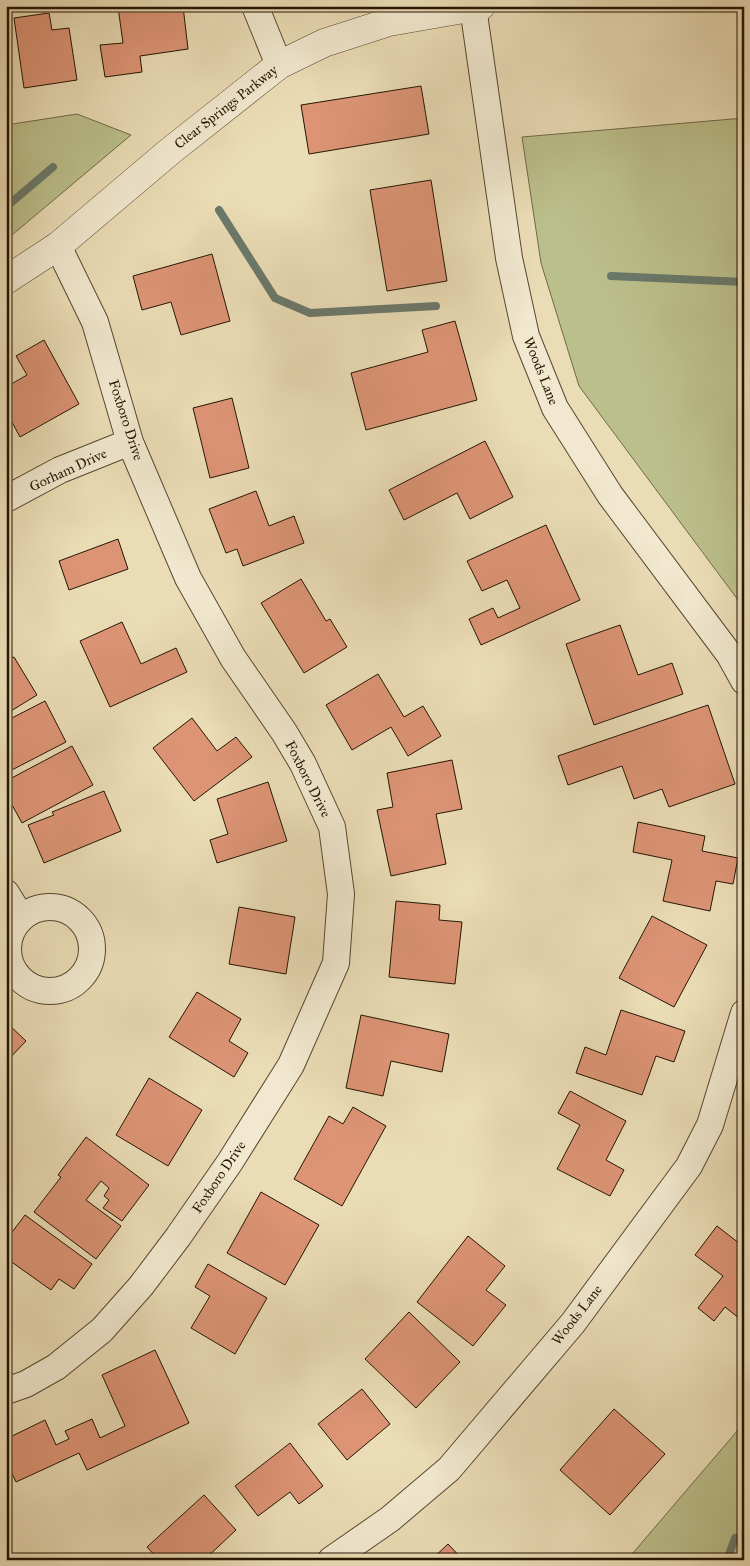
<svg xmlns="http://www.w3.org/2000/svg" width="750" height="1566" viewBox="0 0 750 1566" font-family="'IM FELL Great Primer',serif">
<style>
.green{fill:#bbbf8b;stroke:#706a47}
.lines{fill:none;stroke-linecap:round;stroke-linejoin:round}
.stream{stroke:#6a796b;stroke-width:8}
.building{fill:#dc9475;stroke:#241503}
.minor-casing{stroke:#564730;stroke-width:28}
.tertiary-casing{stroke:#564730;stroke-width:29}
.minor{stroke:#f1e8cf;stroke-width:26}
.tertiary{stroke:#f1e8cf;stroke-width:28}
.labels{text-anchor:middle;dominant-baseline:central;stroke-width:4;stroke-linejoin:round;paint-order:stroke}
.street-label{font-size:14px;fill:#241503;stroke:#f1e8cf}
</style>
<rect width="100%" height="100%" fill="#eadcb5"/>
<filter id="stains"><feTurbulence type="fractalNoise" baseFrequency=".004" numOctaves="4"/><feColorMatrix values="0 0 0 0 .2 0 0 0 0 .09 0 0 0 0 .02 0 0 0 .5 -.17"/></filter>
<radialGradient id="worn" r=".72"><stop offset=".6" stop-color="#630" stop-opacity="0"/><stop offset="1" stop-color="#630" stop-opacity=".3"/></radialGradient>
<!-- green -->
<path class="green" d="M77,114L131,135L6,240V125Z
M744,118V608L579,386L541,263L522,137Z
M744,1423V1560H627Z"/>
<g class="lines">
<!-- stream -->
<path class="stream" d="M6,207L53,167
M219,210L275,298L310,313L436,306
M611,276L744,282
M727,1560L735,1538L744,1537"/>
</g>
<!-- building -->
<path class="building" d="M183,6L188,49L140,56L142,72L105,77L100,45L123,43L118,7Z
M49,13L52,30L69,28L77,80L24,88L14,18Z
M421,86L429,134L309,154L301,105Z
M431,180L447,281L387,291L370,190Z
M212,254L230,321L181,335L171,302L142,310L133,276Z
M455,321L477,400L366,430L351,373L428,352L422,330Z
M44,340L79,404L20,437L6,411V387L27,375L16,356Z
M232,398L249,468L210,478L193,408Z
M485,441L513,497L470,519L457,493L404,520L389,490Z
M256,491L269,526L294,516L304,543L243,566L237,549L226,553L209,509Z
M546,525L580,600L481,645L469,619L493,608L498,618L520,608L507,580L482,591L467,561Z
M118,539L128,569L69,590L59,561Z
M301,579L326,621L330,619L347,647L304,673L261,603Z
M122,622L141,664L176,648L187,672L110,707L80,641Z
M620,625L638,675L672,663L683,694L594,725L566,644Z
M14,657L37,695L6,714V660Z
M378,674L404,717L423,706L441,736L408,756L391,727L352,750L326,705Z
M45,701L66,742L6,773V721Z
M708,705L735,784L669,807L662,789L634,799L622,766L568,785L558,756Z
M192,718L217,751L236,737L252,757L194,801L153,748Z
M72,746L93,785L22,823L6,794V781Z
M452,760L462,809L436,814L446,864L391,876L377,810L393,807L387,773Z
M268,782L287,841L217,863L210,840L228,834L217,799Z
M104,791L121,831L44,863L28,825L54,815L52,812Z
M638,822L705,836L702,851L738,858L733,884L716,881L710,911L663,901L672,860L633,852Z
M396,901L440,905L439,920L462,922L455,984L389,977Z
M239,907L295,917L286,974L229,964Z
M652,916L707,945L674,1007L619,978Z
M197,992L241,1019L229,1041L248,1053L234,1077L169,1037Z
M621,1010L685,1031L674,1062L656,1056L642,1095L576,1073L585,1047L606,1055Z
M361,1015L449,1034L442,1072L391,1061L383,1096L346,1088Z
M6,1022L26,1041L6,1062Z
M149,1078L202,1110L168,1166L116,1135Z
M570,1091L626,1121L606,1160L624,1170L610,1196L557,1169L580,1125L558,1113Z
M353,1107L386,1126L342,1206L294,1179L329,1116L343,1124Z
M86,1137L149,1185L122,1221L103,1208L109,1200L104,1196L109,1188L101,1181L86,1200L121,1226L96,1259L34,1212L61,1177L58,1175Z
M261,1192L319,1225L285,1285L227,1253Z
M25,1215L92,1264L74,1289L59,1279L51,1290L6,1258V1240Z
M717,1226L744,1247V1322L725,1307L714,1321L698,1308L723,1276L695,1255Z
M468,1236L505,1266L486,1290L506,1305L473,1346L417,1302Z
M208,1264L267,1298L235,1354L191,1328L210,1296L195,1287Z
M409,1312L460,1362L416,1408L365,1359Z
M155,1350L189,1423L87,1470L79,1453L16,1482L6,1461V1439L45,1420L56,1445L69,1439L65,1431L92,1419L100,1438L125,1426L102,1375Z
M362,1389L390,1424L347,1460L318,1424Z
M614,1409L665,1454L610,1515L560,1470Z
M290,1443L323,1486L299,1504L290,1492L258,1516L235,1486Z
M204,1495L236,1530L204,1560H159L147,1547Z
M448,1544L463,1560H431Z"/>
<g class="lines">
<defs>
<path id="minor" d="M255,6L279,65
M473,7L509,258L526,336L555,408L610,495L729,654L744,681
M6,499L60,470L130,442
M6,893L21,917
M8 949a42 42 0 1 1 84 0a42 42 0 1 1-84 0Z
M6,1391L26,1384L56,1367L102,1330L141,1286L178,1237L230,1162L291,1065L336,963L341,894L332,827L303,764L284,732L233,658L188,578L130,442L95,322L58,246
M331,1560L390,1519L449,1469L573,1323L689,1166L710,1125L744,1013"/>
<path id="tertiary" d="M6,280L58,246L169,152L279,65L324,43L389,22L481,6"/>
</defs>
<!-- minor casing -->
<use href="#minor" class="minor-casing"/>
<!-- tertiary casing -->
<use href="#tertiary" class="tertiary-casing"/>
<!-- minor -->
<use href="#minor" class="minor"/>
<!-- tertiary -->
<use href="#tertiary" class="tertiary"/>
</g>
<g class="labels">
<!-- street labels -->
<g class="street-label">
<text transform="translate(226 107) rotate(-38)">Clear Springs Parkway</text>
<text transform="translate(541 371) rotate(68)">Woods Lane</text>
<text transform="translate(126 420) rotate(72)">Foxboro Drive</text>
<text transform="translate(68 470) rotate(-25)">Gorham Drive</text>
<text transform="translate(308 779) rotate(63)">Foxboro Drive</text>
<text transform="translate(219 1177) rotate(-56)">Foxboro Drive</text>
<text transform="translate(577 1315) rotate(-52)">Woods Lane</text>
</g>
</g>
<!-- margin -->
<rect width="750" height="1566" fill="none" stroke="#eadcb5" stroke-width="25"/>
<rect x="8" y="8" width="735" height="1551" fill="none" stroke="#241503" stroke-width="2.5"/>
<rect x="12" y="12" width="725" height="1541" fill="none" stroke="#241503"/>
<rect width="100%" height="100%" filter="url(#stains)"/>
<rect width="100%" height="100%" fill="url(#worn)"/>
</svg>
